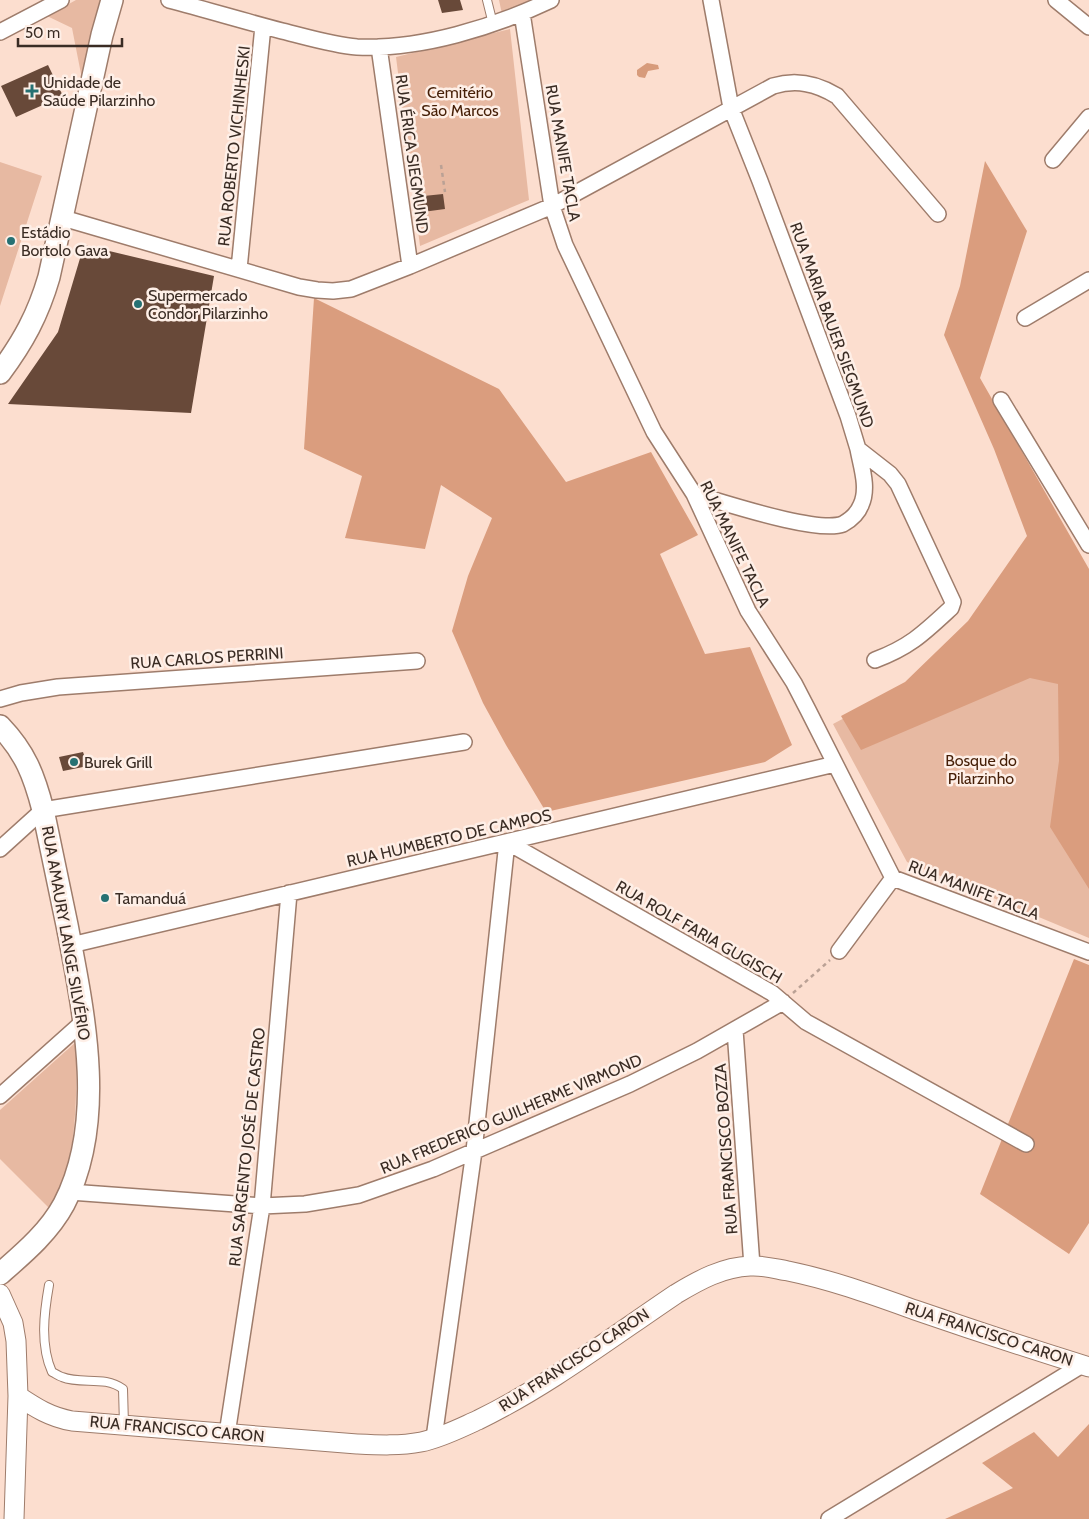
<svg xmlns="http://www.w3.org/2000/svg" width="1089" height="1519" viewBox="0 0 1089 1519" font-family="Cabin,sans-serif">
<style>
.green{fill:#e7b9a2}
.forest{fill:#da9d7e}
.water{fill:#d79b7b}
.building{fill:#684939}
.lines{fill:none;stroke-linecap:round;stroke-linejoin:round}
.service-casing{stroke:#9e7c6b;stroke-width:10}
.minor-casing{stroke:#9e7c6b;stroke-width:18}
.tertiary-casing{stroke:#9e7c6b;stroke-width:21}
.secondary-casing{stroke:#9e7c6b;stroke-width:24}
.path{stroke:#baa195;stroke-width:2.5;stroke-dasharray:4 4;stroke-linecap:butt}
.service{stroke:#fff;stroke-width:8}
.minor{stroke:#fff;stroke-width:15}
.tertiary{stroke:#fff;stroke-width:19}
.secondary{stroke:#fff;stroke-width:21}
.poi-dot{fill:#267173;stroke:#feefe7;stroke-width:2}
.labels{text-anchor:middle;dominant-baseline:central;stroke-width:5;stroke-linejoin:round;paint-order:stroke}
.poi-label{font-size:16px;fill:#3a2c24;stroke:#feefe7;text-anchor:start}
.park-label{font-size:16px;fill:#461f07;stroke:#feefe7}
.street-label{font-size:16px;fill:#3a2c24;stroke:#feefe7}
</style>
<rect width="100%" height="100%" fill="#fcdecf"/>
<!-- green -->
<path class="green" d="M76,0H102L82,79L72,28L47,16Z
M499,0H532L502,14Z
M510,29L529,200L420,246L396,57Z
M0,162L42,176L0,306Z
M1089,588V938L907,862L833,724Z
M77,1041C76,1087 78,1137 63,1181C60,1191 54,1200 50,1209L0,1159V1110Z"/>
<!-- forest -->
<path class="forest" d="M985,161L1027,231L980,378L1089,569V889L1050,827L1059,761L1058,684L1030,678L861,750L841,716L905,682L968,621L1027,536L994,449L944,335L960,286Z
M314,298L499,389L566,482L651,452L698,535L660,554L705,654L750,647L792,745L765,762L546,812L506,745L483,703L452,631L468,576L492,518L441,485L425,549L345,538L362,476L304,449Z
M1074,959L1089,965V1223L1069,1254L980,1194Z
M1089,1424V1519H945L1013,1488L982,1463L1034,1432L1058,1457Z"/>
<!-- water -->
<path class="water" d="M647,63L658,65L659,69L648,71L645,78L639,77L637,75V70Z"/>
<!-- building -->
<path class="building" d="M438,0H460L463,10L442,13Z
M48,65L63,96L16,117L1,86Z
M443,194L445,209L415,213L414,197Z
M84,245L214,276L191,413L8,404L58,332Z
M83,752L88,766L63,771L59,757Z"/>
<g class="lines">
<defs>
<path id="service" d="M487,0L493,24
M49,1285C44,1313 40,1345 52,1372C55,1373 58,1376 62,1377C82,1385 104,1375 123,1389L124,1425"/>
<path id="minor" d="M169,0C207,10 244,21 282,31C307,37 332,45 357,47C421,50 494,27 551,0
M711,0L731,108L760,181L848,416L858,449L890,474L898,484L953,602L951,608C924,633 910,647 875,660
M1056,0L1089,27
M522,13L552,206L565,245L654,432L694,494L748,611L794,683L808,710L893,878L1089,952
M0,32L61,0
M379,47L410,266
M1053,160L1089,117
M63,218L299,287L317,290L333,291L351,289L410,266L552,206L773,86C796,79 816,83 837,96L938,214
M239,269L263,26
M1025,318L1089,280
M1001,400L1089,545
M694,494C723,502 817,534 843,524C850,520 858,513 861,505C869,488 861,466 858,449
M0,699L21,693L58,687L417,661
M0,849L43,810L464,742
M71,945L835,764
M839,951L893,878
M735,1030L752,1266
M0,1096L84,1021
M70,1192L262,1206L305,1204L359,1195L433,1169L630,1084L697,1051L783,1002
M227,1434L262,1206L289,893
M434,1438L474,1151L507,842L772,993L806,1022L1026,1144
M829,1519L1082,1365"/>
<path id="tertiary" d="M0,1294L13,1323L16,1341L18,1396L14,1519
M18,1396C36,1408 50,1417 72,1421L357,1444C379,1445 400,1446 421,1442C441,1438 460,1428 478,1420C548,1386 612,1337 676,1294C699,1280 723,1267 750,1266C763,1265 776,1269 788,1271C832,1280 873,1295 915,1310C973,1330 1031,1349 1089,1367"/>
<path id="secondary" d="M0,373C23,342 38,315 49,277L102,35L112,0
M0,726C25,752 34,775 43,810C51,848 59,887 67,925C84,1013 107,1121 64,1204C49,1232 24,1253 0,1274"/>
</defs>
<!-- service casing -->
<use href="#service" class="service-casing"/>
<!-- minor casing -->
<use href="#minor" class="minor-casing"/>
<!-- tertiary casing -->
<use href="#tertiary" class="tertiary-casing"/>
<!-- secondary casing -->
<use href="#secondary" class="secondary-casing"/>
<!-- path -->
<path class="path" d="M441,165L445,192
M793,993L830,960"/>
<!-- service -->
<use href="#service" class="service"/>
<!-- minor -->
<use href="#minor" class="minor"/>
<!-- tertiary -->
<use href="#tertiary" class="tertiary"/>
<!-- secondary -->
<use href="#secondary" class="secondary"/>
</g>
<!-- markers -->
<g class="poi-dot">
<path d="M29.5 83.5h5v5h5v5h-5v5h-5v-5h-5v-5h5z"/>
<circle cx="11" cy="241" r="5"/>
<circle cx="138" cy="304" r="5"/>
<circle cx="74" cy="762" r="5"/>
<circle cx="105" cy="898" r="5"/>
</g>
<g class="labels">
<!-- poi labels -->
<g class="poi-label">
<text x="43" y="82">Unidade de<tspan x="43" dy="18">Saúde Pilarzinho</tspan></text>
<text x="21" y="232">Estádio<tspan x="21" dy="18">Bortolo Gava</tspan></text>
<text x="148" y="295">Supermercado<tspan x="148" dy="18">Condor Pilarzinho</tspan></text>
<text x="84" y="762">Burek Grill</text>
<text x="115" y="898">Tamanduá</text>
</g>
<!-- park labels -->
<g class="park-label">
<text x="460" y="92">Cemitério<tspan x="460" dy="18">São Marcos</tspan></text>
<text x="981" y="760">Bosque do<tspan x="981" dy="18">Pilarzinho</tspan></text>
</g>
<!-- street labels -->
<g class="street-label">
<text transform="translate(234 146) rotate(-84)">RUA ROBERTO VICHINHESKI</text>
<text transform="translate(563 153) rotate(80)">RUA MANIFE TACLA</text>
<text transform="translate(412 154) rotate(82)">RUA ÉRICA SIEGMUND</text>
<text transform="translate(832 325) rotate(70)">RUA MARIA BAUER SIEGMUND</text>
<text transform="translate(735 544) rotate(64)">RUA MANIFE TACLA</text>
<text transform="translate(207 658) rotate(-4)">RUA CARLOS PERRINI</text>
<text transform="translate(449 838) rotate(-13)">RUA HUMBERTO DE CAMPOS</text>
<text transform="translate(974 890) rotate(21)">RUA MANIFE TACLA</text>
<text transform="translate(699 932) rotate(30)">RUA ROLF FARIA GUGISCH</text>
<text transform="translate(66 933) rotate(80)">RUA AMAURY LANGE SILVÉRIO</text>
<text transform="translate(511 1114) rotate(-23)">RUA FREDERICO GUILHERME VIRMOND</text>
<text transform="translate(247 1147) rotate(-84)">RUA SARGENTO JOSÉ DE CASTRO</text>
<text transform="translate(726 1149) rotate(-94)">RUA FRANCISCO BOZZA</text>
<text transform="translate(989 1334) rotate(18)">RUA FRANCISCO CARON</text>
<text transform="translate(574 1360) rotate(-33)">RUA FRANCISCO CARON</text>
<text transform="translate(177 1429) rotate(5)">RUA FRANCISCO CARON</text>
</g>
</g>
<!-- scale -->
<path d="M18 38v8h104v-8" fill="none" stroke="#3a2c24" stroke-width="2.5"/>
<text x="25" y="38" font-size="15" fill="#3a2c24" stroke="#feefe7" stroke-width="4" paint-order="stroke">50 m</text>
</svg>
